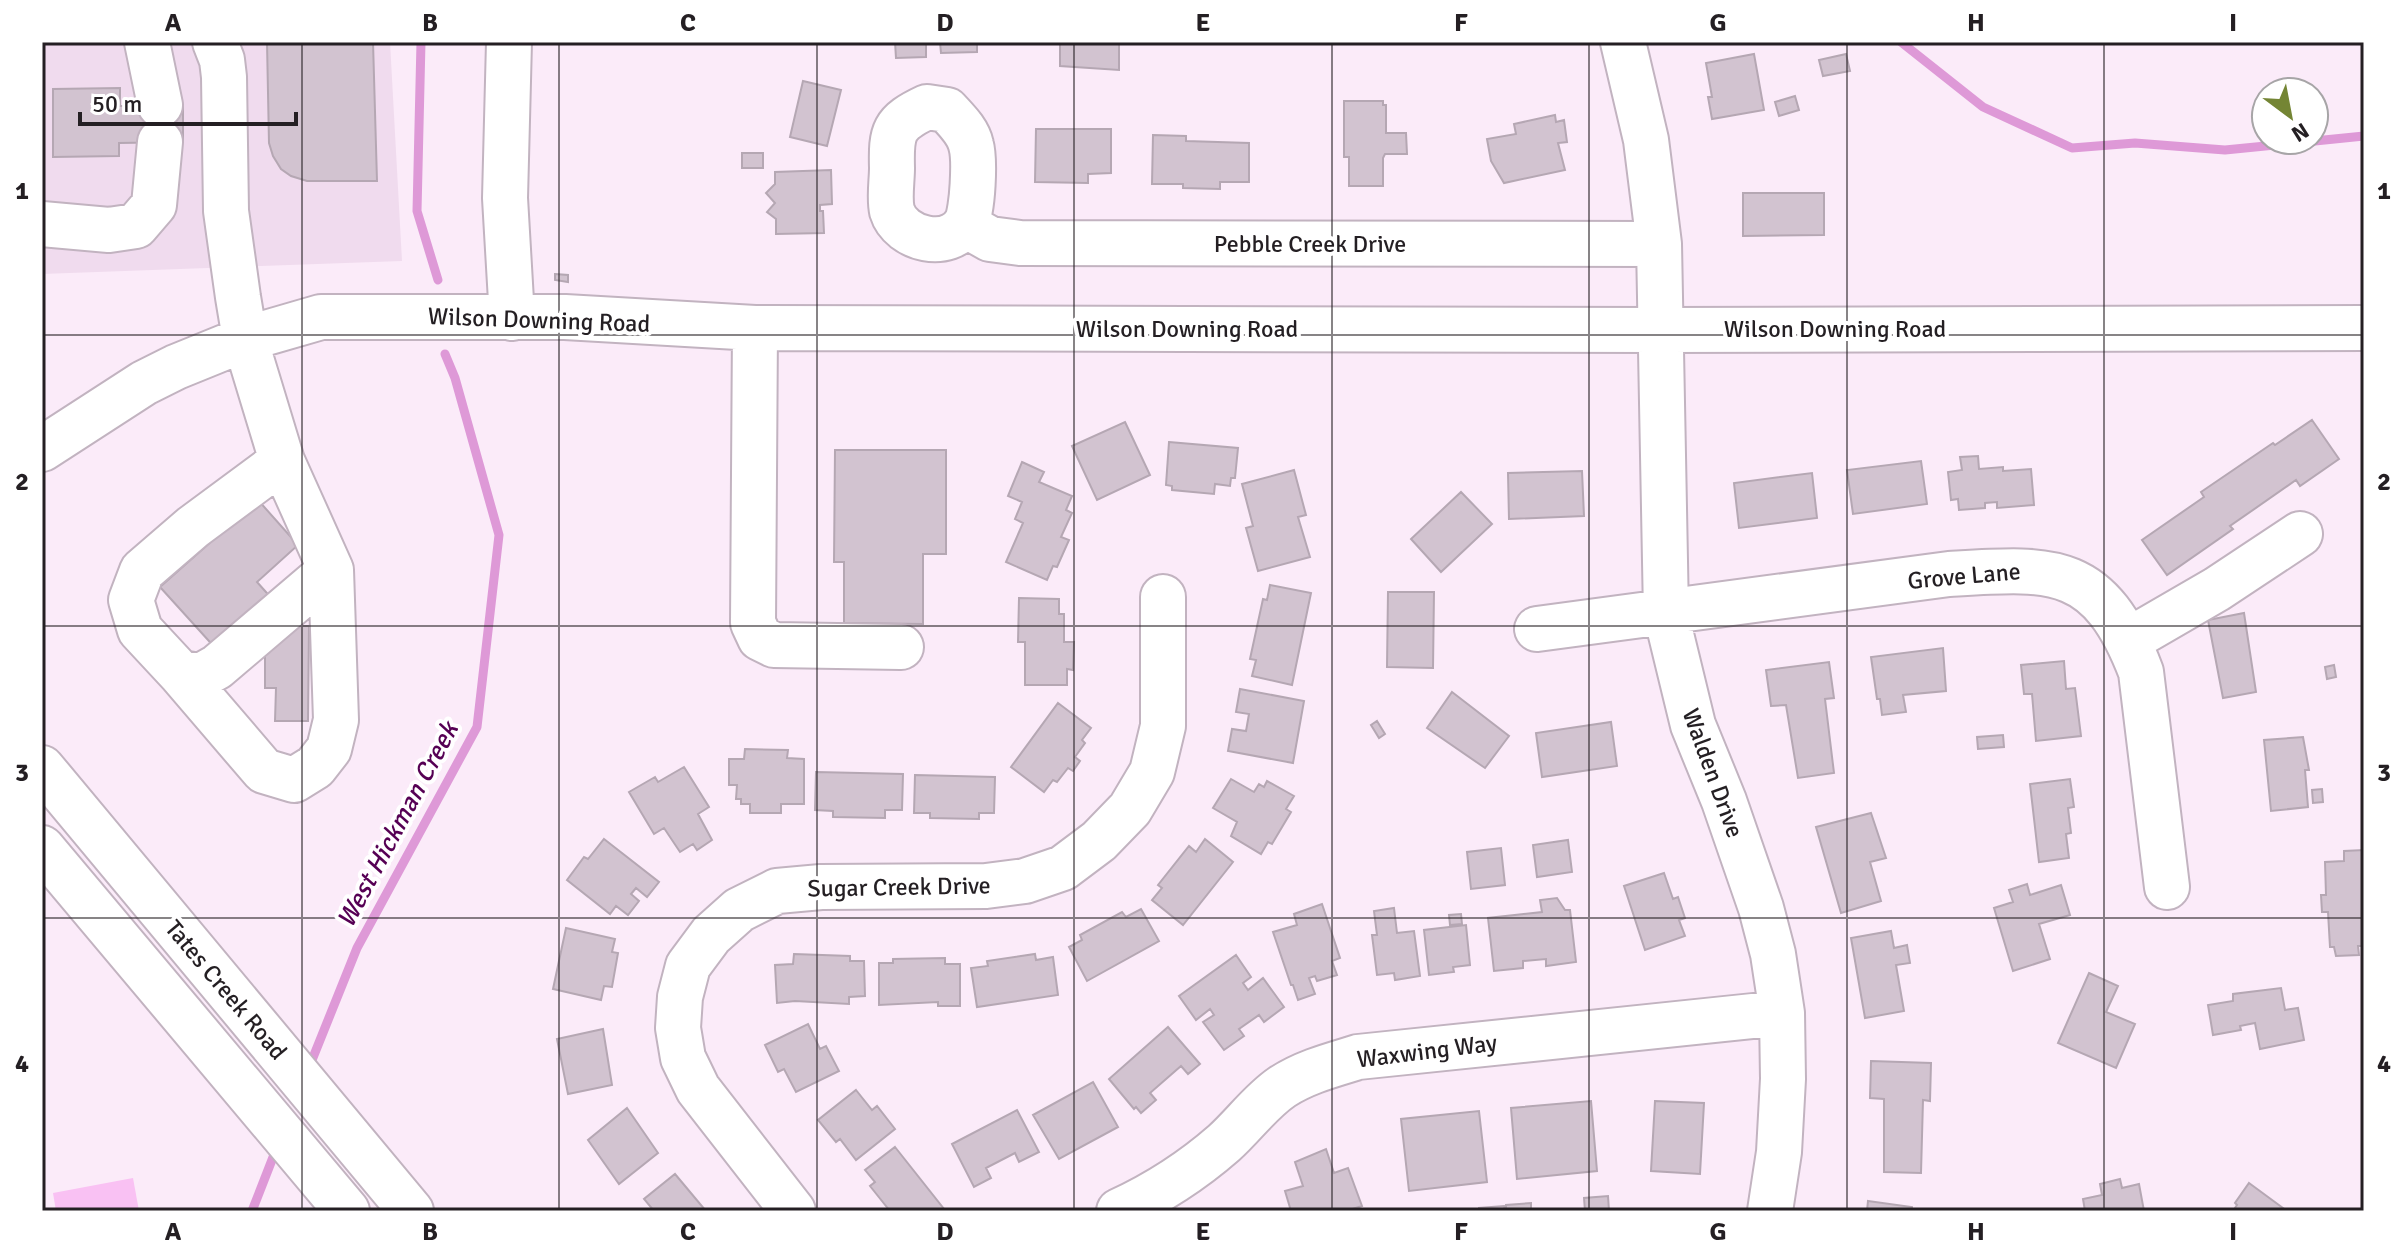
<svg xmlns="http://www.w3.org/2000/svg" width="2406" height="1253" viewBox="0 0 2406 1253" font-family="Signika,sans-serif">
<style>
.built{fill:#f0dbee}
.green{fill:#f9c1f3}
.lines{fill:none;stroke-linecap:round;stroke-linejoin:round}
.stream{stroke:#de99d7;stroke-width:9}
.building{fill:#d2c3d0;stroke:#b5a7b3;stroke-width:2}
.minor-casing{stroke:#c2b3c0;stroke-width:48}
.major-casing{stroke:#c2b3c0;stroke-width:48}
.minor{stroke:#fff;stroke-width:44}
.major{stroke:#fff;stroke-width:44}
.grid{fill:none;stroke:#241f23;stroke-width:2;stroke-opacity:0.55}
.labels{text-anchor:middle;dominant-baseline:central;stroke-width:8;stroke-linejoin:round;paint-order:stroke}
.street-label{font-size:24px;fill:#241f23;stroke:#fff}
.water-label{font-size:26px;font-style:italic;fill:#560054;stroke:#fff}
.neatline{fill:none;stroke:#241f23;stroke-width:3}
.grid-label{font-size:26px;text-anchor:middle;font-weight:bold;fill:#241f23}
</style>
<rect width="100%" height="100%" fill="#fbebf9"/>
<!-- built -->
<path class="built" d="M42,42H390L402,261L42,274Z"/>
<!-- green -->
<path class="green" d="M133,1178L139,1211H56L53,1193Z"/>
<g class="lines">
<!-- stream -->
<path class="stream" d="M421,42L417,211L438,280
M1901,42L1983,107L2072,148L2135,143L2225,150L2364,136
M308,1070L357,948L477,727L499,535L455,378L445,354
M252,1211L277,1147"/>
</g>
<!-- building -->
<path class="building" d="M267,42H373L377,181H307L291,176L281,169L273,156L269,143Z
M895,42H926V57L896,58Z
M940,42H977V52L941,53Z
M1060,42H1119V70L1060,66Z
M1754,54L1764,110L1712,119L1708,97H1712L1706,63Z
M1846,54L1850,71L1823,76L1819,60Z
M803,81L841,90L827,146L790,137Z
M120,88V106L183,105V142L119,143V156L53,157V89Z
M1795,96L1799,110L1779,116L1775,102Z
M1344,101H1383V105H1386V133H1406L1407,154H1385L1383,158V186H1349V157H1344Z
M1555,115L1556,122L1564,120L1567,142L1558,143L1565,170L1504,183L1491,161L1487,139L1516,134L1514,124Z
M1036,129H1111V173L1088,174V183L1035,182Z
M1153,135L1186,136V141L1249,143V182H1220V189L1183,188V184H1152Z
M742,153H763V168H742Z
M831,170L832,204L820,205V211H823L824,233L776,234V219L767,212L775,203L766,193L775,184V172Z
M1743,193H1824V235L1743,236Z
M555,274L568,275V282L555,280Z
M2312,420L2339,459L2300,486L2296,480L2230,526L2233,529L2167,575L2142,540L2204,497L2201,492L2273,443L2275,445Z
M1125,422L1150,475L1097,500L1072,446Z
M1169,442L1238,448L1235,478H1231L1230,486L1215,484L1214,494L1172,490V486L1166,485Z
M835,450H946V554H923V624L844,623V562H834Z
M1978,456L1979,469L2003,467V471L2031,469L2034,505L1997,508V502L1985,503V508L1959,510L1958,499L1951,500L1948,472L1962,470L1960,457Z
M1921,461L1927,504L1853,514L1847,470Z
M1022,462L1044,472L1039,482L1072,496L1066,510L1072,513L1061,537L1069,540L1057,567L1053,566L1047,580L1006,562L1023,523L1015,519L1022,502L1008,496Z
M1294,470L1306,515L1298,517L1310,557L1258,571L1246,528L1253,526L1242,484Z
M1582,471L1584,516L1509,519L1508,473Z
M1812,473L1817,518L1739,528L1734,483Z
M1461,492L1492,524L1441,572L1411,539Z
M258,500L298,545L257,582L274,601L218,651L160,587Z
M1270,585L1311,593L1292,685L1252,676L1256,660L1250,659L1263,599L1267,600Z
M1388,592H1434L1433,668L1387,667Z
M1019,598L1059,599V614H1064V642H1074L1073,670L1067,669V685H1025V642H1018Z
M2244,613L2256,692L2223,698L2208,620Z
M280,626H309L308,721H275L276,688H265V640Z
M1943,648L1946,691L1903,695L1906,712L1882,715L1880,699H1877L1871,657Z
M2064,661L2066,689L2075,688L2081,736L2036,741L2032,694H2024L2021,665Z
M1829,662L1834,698L1825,699L1834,773L1798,778L1786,705L1771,706L1766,670Z
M2334,665L2336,677L2327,679L2325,667Z
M1240,689L1304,701L1293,763L1228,751L1232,729L1246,731L1249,714L1236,712Z
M1452,692L1509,736L1485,768L1427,728Z
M1058,703L1091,728L1082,740L1085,743L1075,757L1080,761L1073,771L1068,768L1057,782L1053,780L1044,792L1011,767Z
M1377,721L1385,734L1379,738L1371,725Z
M1611,722L1617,766L1542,777L1536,733Z
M2003,735L2004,747L1978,749L1977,737Z
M2303,737L2309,770H2305L2308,807L2271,811L2264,740Z
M745,749L788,750L787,758L804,759V804H781V813H750V804H741V799H736L737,785H729V759H744Z
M684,767L709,807L698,814L712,840L697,850L693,844L680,852L664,828L654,834L629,792L655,777L658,782Z
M816,772L903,774L902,810H885V818L833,817V811L815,810Z
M915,775L995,777L994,813H979V819L930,818V813H914Z
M1231,779L1254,792L1259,784L1264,787L1267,781L1294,796L1286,809L1291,812L1272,844L1268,842L1261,854L1231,836L1237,822L1213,808Z
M2070,779L2074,807L2068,808L2071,833L2066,834L2069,858L2039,862L2030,784Z
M2322,789L2323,802L2313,803L2312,790Z
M1871,813L1886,858L1870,862L1881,901L1841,913L1816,827Z
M604,839L659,882L647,897L636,888L631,894L639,901L628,915L616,906L610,914L567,880L584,857L588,859Z
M1205,839L1233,862L1183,925L1152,900L1162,888L1158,885L1189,846L1196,852Z
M1568,840L1572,872L1537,877L1533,845Z
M1501,848L1505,885L1471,889L1467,852Z
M2364,850V946H2358L2359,955L2336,956L2334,947H2330L2328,912H2322L2321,895H2326L2325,862L2344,861V851Z
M1664,873L1673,899L1678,897L1685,918L1679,920L1685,936L1645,950L1624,886Z
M2027,884L2030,895L2061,885L2070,915L2039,924L2050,959L2013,971L1994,908L2013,902L2009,890Z
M1557,898L1565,910H1570L1576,962L1546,966V959L1523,961V968L1494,971L1488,918L1542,912L1540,900Z
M1322,904L1340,958L1332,961L1337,975L1317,981L1315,976L1309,978L1315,994L1298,1000L1293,985H1291L1273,932L1297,925L1294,914Z
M1394,908L1397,933L1414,931L1420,976L1395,980L1394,973L1377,975L1372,935H1377L1374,911Z
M1141,909L1159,941L1087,981L1069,947L1082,940L1080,935L1122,912L1126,917Z
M1461,914L1462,924L1450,925L1449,915Z
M1466,925L1470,965L1453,967L1454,972L1429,975L1424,930Z
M566,928L615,939L612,952L618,953L612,987L604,986L601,1000L553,989Z
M1891,931L1894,948L1907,945L1910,963L1896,965L1904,1011L1865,1018L1851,938Z
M794,954L850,956V961H864L865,996L849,997V1004L795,1001L777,1003L775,965L793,964Z
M1035,954L1036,960L1053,957L1058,995L977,1007L971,968L988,966L987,961Z
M1236,955L1251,977L1243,983L1248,990L1263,978L1284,1007L1264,1022L1259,1015L1239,1029L1244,1036L1224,1050L1203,1022L1214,1015L1210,1009L1196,1020L1179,996Z
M945,958V964H960V1006H938V1002L879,1005V963H893V959Z
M2089,973L2118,986L2106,1012L2135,1024L2116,1068L2058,1043Z
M2281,988L2285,1010L2298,1008L2304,1040L2260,1049L2255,1023L2240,1026L2241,1030L2213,1035L2208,1005L2233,1001V994Z
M808,1024L820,1049L826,1046L839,1071L796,1092L784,1069L778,1072L765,1045Z
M1168,1027L1200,1064L1188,1074L1181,1066L1150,1093L1156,1100L1141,1113L1136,1107L1134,1109L1109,1079Z
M603,1029L612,1085L568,1094L557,1039Z
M1871,1061L1931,1063L1930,1101L1923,1100L1921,1173L1884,1172V1099L1870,1098Z
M1093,1082L1118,1127L1059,1159L1033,1115Z
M856,1090L872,1110L877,1106L895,1129L856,1160L840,1139L836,1142L818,1120Z
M1591,1101L1597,1171L1517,1179L1511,1108Z
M1655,1101L1704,1103L1700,1174L1651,1171Z
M627,1108L658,1153L619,1184L588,1140Z
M1017,1110L1039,1152L1019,1162L1015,1153L986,1168L991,1178L974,1187L952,1144Z
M1479,1111L1487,1182L1409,1191L1401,1119Z
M895,1147L944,1209L942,1211H890L870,1186L875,1182L865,1170Z
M1326,1149L1334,1173L1348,1168L1362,1206L1346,1211H1291L1285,1191L1303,1186L1295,1162Z
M675,1174L706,1211H654L644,1199Z
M2120,1179L2122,1188L2139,1184L2144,1211H2085L2083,1199L2102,1195L2100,1184Z
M2249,1183L2287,1211H2233L2237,1205L2235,1203Z
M1608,1196L1609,1211H1585L1584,1198Z
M1868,1201L1912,1207V1211H1867Z
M1531,1203V1211H1506V1205Z
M1504,1206L1505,1211H1479V1208Z"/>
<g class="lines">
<defs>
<path id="minor" d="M147,42L160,105
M215,42L222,60L224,77L226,211L238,297L245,339L282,461L193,527L142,571L131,600L140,630L180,673L201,676L217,667L331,570
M509,42L505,198L512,318
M1623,42L1646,140L1659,244L1666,614L1693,725L1724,801L1761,908L1773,954L1782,1013L1783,1079L1779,1152L1770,1211
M927,107L947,110C956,120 968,131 971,145C975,159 973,210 966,223C949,251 901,240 892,211C889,198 892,181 892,168C891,131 893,123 927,107Z
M42,224L109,230L136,226L154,205L160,142
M965,225L990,239L1020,243L1659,244
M755,328L753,623L760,638L774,645L901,647
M42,449L144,383L176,367L245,339L321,317H565L755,328L1661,330L2364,328
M1537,629L1949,574C2052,568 2099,562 2141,672L2167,887
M2129,640L2217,589L2300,534
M180,673L264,771L294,780L315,767L329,749L336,720L331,570L282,461
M793,1211L698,1089L683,1058L678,1028L680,997L688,966L711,935L739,910L777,891L821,887L986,886L1025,881L1063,868L1099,841L1130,809L1152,772L1163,726V597
M1119,1211C1158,1193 1192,1171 1224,1143C1244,1125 1260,1102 1282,1087C1305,1072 1332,1065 1358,1057L1782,1013"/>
<path id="major" d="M42,768L411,1211
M42,848L347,1211"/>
</defs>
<!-- minor casing -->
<use href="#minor" class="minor-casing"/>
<!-- major casing -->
<use href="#major" class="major-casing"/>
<!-- minor -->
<use href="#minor" class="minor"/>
<!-- major -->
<use href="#major" class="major"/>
</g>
<!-- grid -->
<path class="grid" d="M302,42V1211M559,42V1211M817,42V1211M1074,42V1211M1332,42V1211M1589,42V1211M1847,42V1211M2104,42V1211M42,335H2364M42,626H2364M42,918H2364"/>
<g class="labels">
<!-- street labels -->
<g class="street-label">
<text x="1310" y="244">Pebble Creek Drive</text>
<text transform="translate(539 320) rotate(2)">Wilson Downing Road</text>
<text x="1187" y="329">Wilson Downing Road</text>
<text x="1835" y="329">Wilson Downing Road</text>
<text transform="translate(1964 576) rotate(-5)">Grove Lane</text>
<text transform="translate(1713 773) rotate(70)">Walden Drive</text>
<text transform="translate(899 887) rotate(-1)">Sugar Creek Drive</text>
<text transform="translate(226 990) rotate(50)">Tates Creek Road</text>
<text transform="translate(1427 1051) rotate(-7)">Waxwing Way</text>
</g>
<!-- water labels -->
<g class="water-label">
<text transform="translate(398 825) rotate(-62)">West Hickman Creek</text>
</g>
</g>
<!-- border -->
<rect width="2406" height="1253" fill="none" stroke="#ffffff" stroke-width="88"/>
<!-- north arrow -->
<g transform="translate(2290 116) rotate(148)"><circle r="38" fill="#ffffff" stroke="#a7a5a7" stroke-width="2"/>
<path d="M0-6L14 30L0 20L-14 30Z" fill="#748534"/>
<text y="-12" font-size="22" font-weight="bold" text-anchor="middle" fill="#241f23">N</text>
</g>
<!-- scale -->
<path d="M80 112v12h216v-12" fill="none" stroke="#241f23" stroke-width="4"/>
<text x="92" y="112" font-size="24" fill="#241f23" stroke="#ffffff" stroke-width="6" paint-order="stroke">50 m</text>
<rect x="44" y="44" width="2318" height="1165" class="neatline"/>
<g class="grid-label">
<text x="173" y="31">A</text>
<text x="430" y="31">B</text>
<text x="688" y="31">C</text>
<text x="945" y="31">D</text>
<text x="1203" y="31">E</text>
<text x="1461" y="31">F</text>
<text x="1718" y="31">G</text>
<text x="1976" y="31">H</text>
<text x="2233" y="31">I</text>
<text x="22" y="199">1</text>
<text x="2384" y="199">1</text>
<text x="22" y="490">2</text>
<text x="2384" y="490">2</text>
<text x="22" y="781">3</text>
<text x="2384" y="781">3</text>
<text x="22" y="1072">4</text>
<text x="2384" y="1072">4</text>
<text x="173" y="1240">A</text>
<text x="430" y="1240">B</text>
<text x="688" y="1240">C</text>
<text x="945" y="1240">D</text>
<text x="1203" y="1240">E</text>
<text x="1461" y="1240">F</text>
<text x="1718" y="1240">G</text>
<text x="1976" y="1240">H</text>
<text x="2233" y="1240">I</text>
</g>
</svg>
